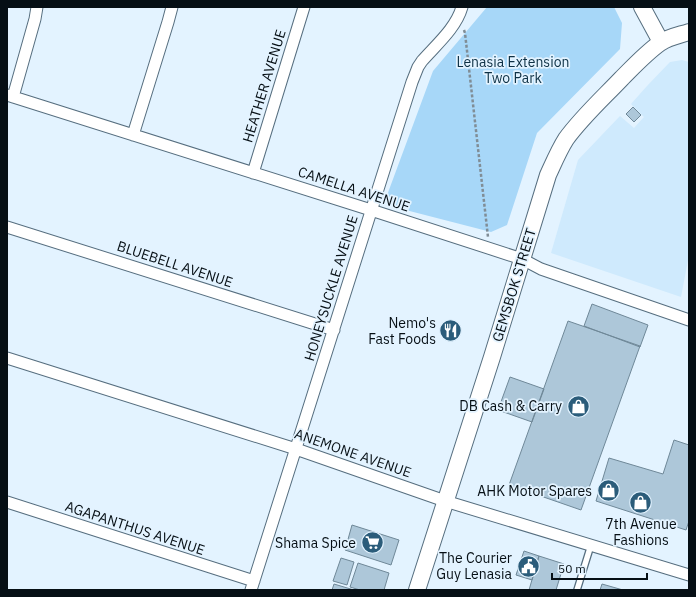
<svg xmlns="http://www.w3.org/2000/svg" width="696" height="597" viewBox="0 0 696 597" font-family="'IBM Plex Sans',sans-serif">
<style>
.built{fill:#cfeafd}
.green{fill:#a7d7f8}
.building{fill:#adc7d9;stroke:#6f8898}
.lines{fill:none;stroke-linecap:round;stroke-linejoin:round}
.lane-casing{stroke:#566e7f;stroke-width:8}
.street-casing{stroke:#566e7f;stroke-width:13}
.secondary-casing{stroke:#566e7f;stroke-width:18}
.path{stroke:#808d96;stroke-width:2.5;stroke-dasharray:3 2;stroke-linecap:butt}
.lane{stroke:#fff;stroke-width:5.5}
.street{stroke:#fff;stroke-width:11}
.secondary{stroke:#fff;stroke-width:16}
.labels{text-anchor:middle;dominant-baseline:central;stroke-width:3.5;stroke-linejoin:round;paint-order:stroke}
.park-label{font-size:14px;fill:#0e3145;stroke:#e3f3ff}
.street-label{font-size:14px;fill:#060f15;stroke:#e3f3ff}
.poi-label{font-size:14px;fill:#060f15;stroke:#e3f3ff;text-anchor:end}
</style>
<rect width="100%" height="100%" fill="#e3f3ff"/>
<!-- built -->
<path class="built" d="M682,60L689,62V255L681,297L551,253L578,160L620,116L634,128L644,117L631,104L647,86L670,62Z"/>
<!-- green -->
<path class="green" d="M487,7H614L622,23L620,49L537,133L507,225L491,232L394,207L386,198L433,71Z"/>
<!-- building -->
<path class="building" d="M633,107L641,115L634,122L626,114Z
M592,304L648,325L640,347L584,326Z
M568,321L640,346L581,510L509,485Z
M510,377L544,389L532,422L498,410Z
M674,440L689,445V521L686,530L596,501L609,458L663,474Z
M352,525L399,540L391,565L345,550Z
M524,551L539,556L532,580L516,575Z
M539,556L564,564L556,590H529Z
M341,558L354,562L347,585L333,581Z
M358,563L389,573L384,590H360L350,587Z
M334,584L354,590H332Z
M602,584L623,590H600Z"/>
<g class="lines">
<defs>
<path id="lane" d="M577,590L591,545"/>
<path id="street" d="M7,95L371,210L522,259L541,269L689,320
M13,97L35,19L37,7
M133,135L168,22L172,7
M253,173L304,7
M7,227L334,330
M7,358L296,449L445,501L689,575
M7,502L254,581
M251,590L412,82L418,67L422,61C437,44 456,28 462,7"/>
<path id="secondary" d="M642,7L661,42
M417,590L492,357L548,175C554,162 559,150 566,139C582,117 603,98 622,78C634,66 646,53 660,43C668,37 680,35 689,32"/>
</defs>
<!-- lane casing -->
<use href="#lane" class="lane-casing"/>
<!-- street casing -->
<use href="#street" class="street-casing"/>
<!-- secondary casing -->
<use href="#secondary" class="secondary-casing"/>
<!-- path -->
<path class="path" d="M464,30L465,33L488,237"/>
<!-- lane -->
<use href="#lane" class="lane"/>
<!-- street -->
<use href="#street" class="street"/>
<!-- secondary -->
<use href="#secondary" class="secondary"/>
</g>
<!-- icons -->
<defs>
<symbol id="restaurant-disc" viewBox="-11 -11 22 22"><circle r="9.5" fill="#2b5c7a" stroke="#e3f3ff"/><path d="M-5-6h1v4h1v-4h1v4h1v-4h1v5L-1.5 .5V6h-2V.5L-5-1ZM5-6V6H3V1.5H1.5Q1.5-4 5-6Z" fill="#fff"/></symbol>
<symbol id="shop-disc" viewBox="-11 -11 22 22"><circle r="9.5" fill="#2b5c7a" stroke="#e3f3ff"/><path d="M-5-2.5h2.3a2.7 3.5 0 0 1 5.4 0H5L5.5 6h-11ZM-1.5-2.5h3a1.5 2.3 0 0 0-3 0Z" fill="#fff"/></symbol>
<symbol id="supermarket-disc" viewBox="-11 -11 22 22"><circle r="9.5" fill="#2b5c7a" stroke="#e3f3ff"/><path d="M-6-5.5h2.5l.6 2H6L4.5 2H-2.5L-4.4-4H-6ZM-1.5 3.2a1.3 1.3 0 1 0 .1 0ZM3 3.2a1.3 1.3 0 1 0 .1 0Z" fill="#fff"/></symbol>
<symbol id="civic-disc" viewBox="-11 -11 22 22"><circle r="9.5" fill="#2b5c7a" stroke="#e3f3ff"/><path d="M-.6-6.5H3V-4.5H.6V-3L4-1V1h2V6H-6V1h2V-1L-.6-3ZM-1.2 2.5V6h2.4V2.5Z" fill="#fff"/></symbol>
</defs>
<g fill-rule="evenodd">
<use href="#restaurant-disc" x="438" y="318" width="25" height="25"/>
<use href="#shop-disc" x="566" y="394" width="25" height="25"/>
<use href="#shop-disc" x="596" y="478" width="25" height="25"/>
<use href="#shop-disc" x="628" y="490" width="25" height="25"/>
<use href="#supermarket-disc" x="360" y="530" width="25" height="25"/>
<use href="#civic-disc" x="516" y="554" width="25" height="25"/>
</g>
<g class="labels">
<!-- park labels -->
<g class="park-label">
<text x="513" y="62">Lenasia Extension<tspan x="513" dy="16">Two Park</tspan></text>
</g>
<!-- street labels -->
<g class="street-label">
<text transform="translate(264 86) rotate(-73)">HEATHER AVENUE</text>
<text transform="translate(354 189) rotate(18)">CAMELLA AVENUE</text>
<text transform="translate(175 264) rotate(18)">BLUEBELL AVENUE</text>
<text transform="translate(514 285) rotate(-73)">GEMSBOK STREET</text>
<text transform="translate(331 288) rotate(-73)">HONEYSUCKLE AVENUE</text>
<text transform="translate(353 453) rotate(19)">ANEMONE AVENUE</text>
<text transform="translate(135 528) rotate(18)">AGAPANTHUS AVENUE</text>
</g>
<!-- poi labels -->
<g class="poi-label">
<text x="436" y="323">Nemo's<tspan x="436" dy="16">Fast Foods</tspan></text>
<text x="562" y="406">DB Cash &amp; Carry</text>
<text x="592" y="491">AHK Motor Spares</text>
<text x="641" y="524" text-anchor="middle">7th Avenue<tspan x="641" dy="16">Fashions</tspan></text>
<text x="356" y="543">Shama Spice</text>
<text x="512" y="558">The Courier<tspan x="512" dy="16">Guy Lenasia</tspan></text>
</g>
</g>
<!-- border -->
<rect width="696" height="597" fill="none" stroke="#060f15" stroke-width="16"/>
<!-- scale -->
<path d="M552 573v6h95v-6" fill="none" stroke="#060f15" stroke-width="2"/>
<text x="558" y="573" font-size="12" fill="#060f15" stroke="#e3f3ff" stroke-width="3" paint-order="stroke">50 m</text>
</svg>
